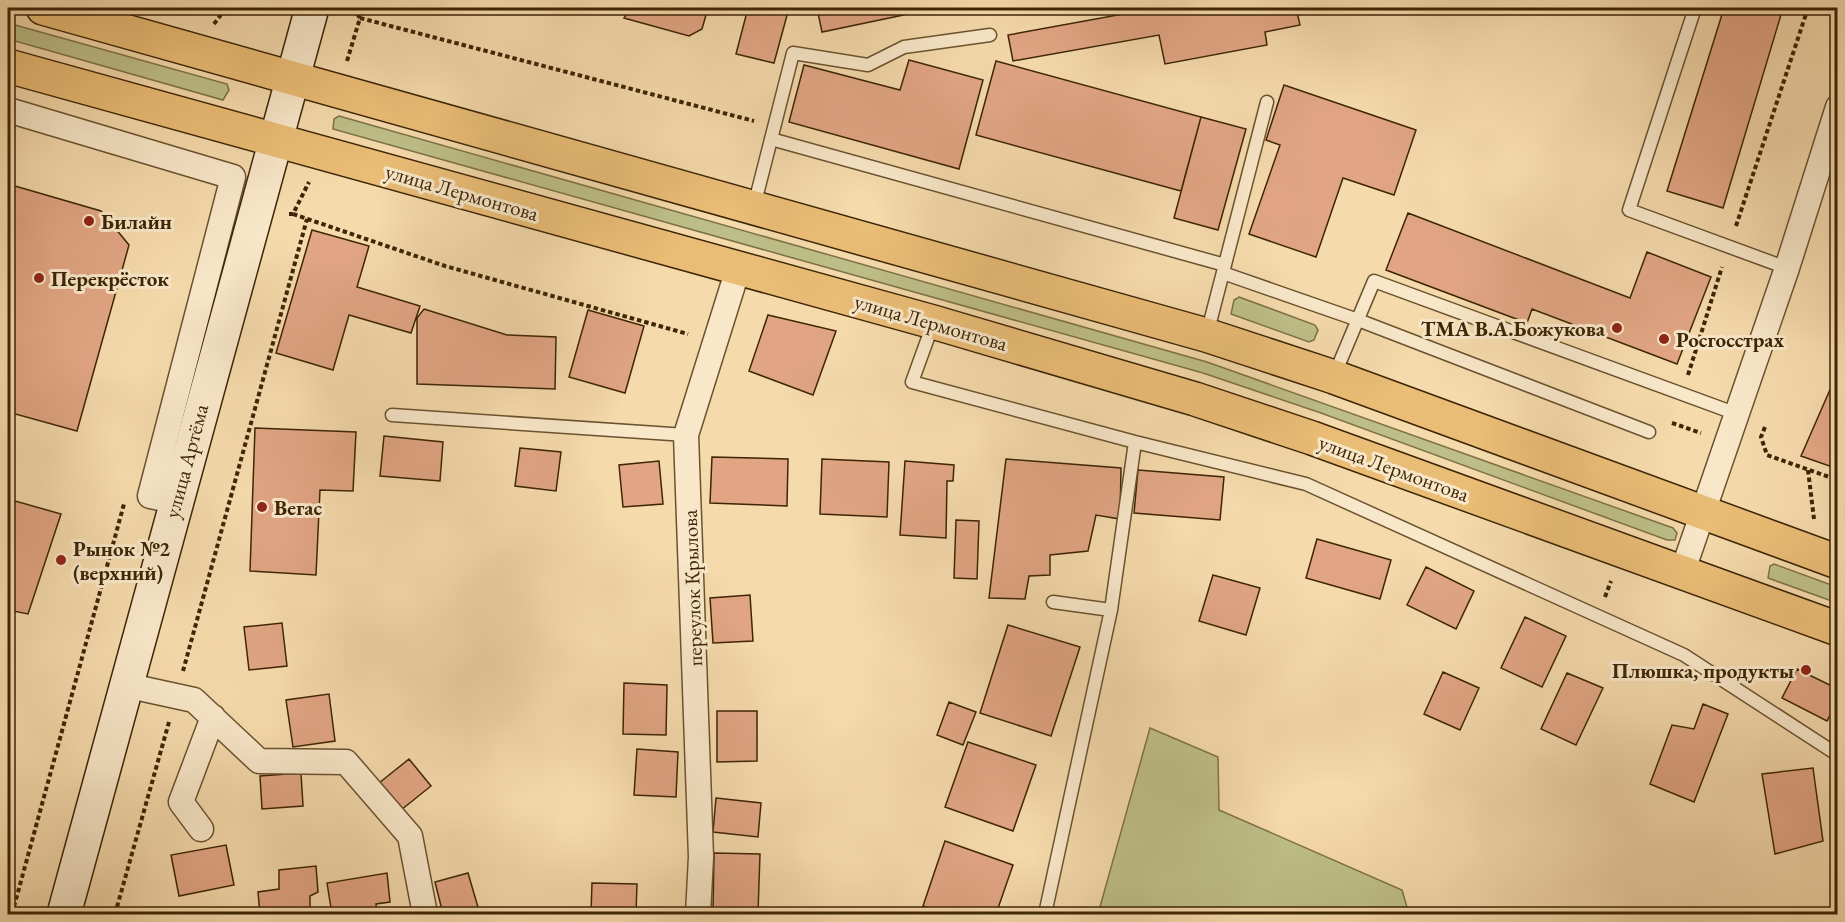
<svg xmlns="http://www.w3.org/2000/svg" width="1845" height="922" viewBox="0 0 1845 922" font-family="'EB Garamond',serif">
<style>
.green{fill:#bebf88;stroke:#7e7246;stroke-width:1.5}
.building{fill:#e1a583;stroke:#3d2505;stroke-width:1.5}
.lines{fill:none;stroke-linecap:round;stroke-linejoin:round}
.lane-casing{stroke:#6b522f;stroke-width:15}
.street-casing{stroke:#6b522f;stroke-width:27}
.secondary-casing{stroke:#3d2505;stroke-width:36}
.primary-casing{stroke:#3d2505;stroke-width:36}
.path{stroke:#3d2505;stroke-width:4;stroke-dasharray:4.5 3;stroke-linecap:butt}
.lane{stroke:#f8e7c9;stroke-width:12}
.street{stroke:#f8e7c9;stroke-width:24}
.secondary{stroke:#f8e7c9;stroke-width:33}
.primary{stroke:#eabd76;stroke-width:33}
.poi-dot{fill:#8f2418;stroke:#f8e7c9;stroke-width:2}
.labels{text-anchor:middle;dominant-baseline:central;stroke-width:6;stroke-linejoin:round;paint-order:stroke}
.street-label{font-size:21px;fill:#3d2505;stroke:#f8e7c9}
.poi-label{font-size:21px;font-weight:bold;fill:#3d2505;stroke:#f8e7c9;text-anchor:start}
</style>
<rect width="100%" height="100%" fill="#f5daac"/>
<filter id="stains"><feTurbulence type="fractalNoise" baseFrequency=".00333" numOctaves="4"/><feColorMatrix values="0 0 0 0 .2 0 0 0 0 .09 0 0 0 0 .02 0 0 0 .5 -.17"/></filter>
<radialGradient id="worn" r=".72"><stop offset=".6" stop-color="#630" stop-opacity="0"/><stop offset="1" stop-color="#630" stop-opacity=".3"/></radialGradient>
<!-- green -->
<path class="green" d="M8,23L227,84L229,90L223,100L8,39Z
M339,116L1207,362L1673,528L1677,533L1675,540H1667L1321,413L1203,373L333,129L334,119Z
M1239,297L1315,325L1318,330L1314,340L1309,342L1231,314L1234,300Z
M1774,564L1837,587V603L1768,578L1770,566Z
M1150,728L1218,757L1219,810L1402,890L1409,914H1098Z"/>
<!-- building -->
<path class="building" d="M605,8H708L702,29L689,36L624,18L627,14Z
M748,8H789L774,63L736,54Z
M817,8H937L822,32Z
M1156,8H1296L1300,25L1265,32L1267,45L1165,64L1159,35L1013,61L1008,35Z
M1724,8H1783L1723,208L1667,191Z
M909,60L983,80L959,169L789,122L804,65L900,90Z
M996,61L1201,117L1181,191L976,135Z
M1284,85L1416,130L1394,195L1343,178L1316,257L1249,234L1280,145L1266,140Z
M1201,117L1246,129L1218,230L1174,218Z
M8,184L101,211L129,245L77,431L8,412Z
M1408,213L1630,298L1647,252L1711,277L1677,364L1532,309L1527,323L1386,270Z
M312,230L369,246L357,287L420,306L411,333L349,315L333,370L276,353Z
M424,309L507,335L556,337L555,389L417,384V318Z
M588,310L644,326L625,393L569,377Z
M768,315L836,331L813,395L749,371Z
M1836,376L1838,377V469L1801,456Z
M255,428L356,432L353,491L320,490L316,575L250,571Z
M384,436L443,442L440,481L380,476Z
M520,448L561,452L556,491L515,486Z
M712,457L788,459L787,506L710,503Z
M822,459L889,462L887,517L820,514Z
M1006,459L1121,468L1120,519L1096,515L1088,551L1050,555V575L1029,576L1025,599L989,598Z
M659,461L663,504L623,507L619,465Z
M905,461L954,465L953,481H947L946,538L900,535Z
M1138,470L1224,477L1220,520L1134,513Z
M8,499L61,514L28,614L8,610Z
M956,520L979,521L977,579L954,578Z
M1317,539L1391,560L1380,599L1306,578Z
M1426,567L1474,591L1456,629L1407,605Z
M1213,575L1260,588L1246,635L1199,621Z
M750,595L753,641L713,643L710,598Z
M1525,617L1566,636L1542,687L1501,668Z
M282,623L287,666L249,670L244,627Z
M1008,625L1080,647L1051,736L980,713Z
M1797,669L1838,689V700L1827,721L1782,698Z
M1443,672L1479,688L1460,730L1424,714Z
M1567,673L1603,688L1576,745L1541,729Z
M624,683L667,685L666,735L623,734Z
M329,694L335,741L293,747L286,700Z
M949,702L976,712L963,745L937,735Z
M1703,704L1728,714L1694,802L1650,784L1672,725L1694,729Z
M717,711H757V761L717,762Z
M968,742L1036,765L1013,831L945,807Z
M637,749L678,752L676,797L634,795Z
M409,759L431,786L401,810L379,783Z
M1813,768L1823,841L1775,854L1762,774Z
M301,773L303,806L262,809L260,776Z
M716,798L761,803L758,837L713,832Z
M945,841L1013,865L996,914H948L923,906Z
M226,845L234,885L179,896L171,855Z
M714,853L760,854L758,913L713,912Z
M316,866L318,892L310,896V914H260L258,892L279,889V870Z
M387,873L390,902L376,904L377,914H332L327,883Z
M468,873L480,914H443L435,882Z
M592,883L637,884L636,914L591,913Z"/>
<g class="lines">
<defs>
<path id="lane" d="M1695,8L1629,210L1787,268
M771,139L1225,265
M754,206L793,53L868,65L904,47L990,35
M1223,273L1358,320L1649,432
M933,324L912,382L1135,442L1306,484L1684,655L1838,755
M1207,334L1267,102
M1334,376L1374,281L1737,414
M392,415L686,435
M1053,602L1111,610
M1045,914L1111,610L1135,442"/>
<path id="street" d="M8,110L233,177L150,496L175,501
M1682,573L1787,268L1838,107
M125,685L194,700L259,761L346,762L410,836L425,914
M201,829L181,802L213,717
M698,914L701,857L686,435L738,269"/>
<path id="secondary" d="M64,914L312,8"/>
<path id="primary" d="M43,8L1206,335L1334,377L1838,562
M8,66L933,322L1195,399L1312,438L1838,629"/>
</defs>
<!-- lane casing -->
<use href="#lane" class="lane-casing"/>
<!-- street casing -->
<use href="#street" class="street-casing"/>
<!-- secondary casing -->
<use href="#secondary" class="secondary-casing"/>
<!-- primary casing -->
<use href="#primary" class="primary-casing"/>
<!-- path -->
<path class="path" d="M360,18L754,121
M214,24L226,8
M347,61L360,18L353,8
M289,214H293L309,182
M293,214L445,266L688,334
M1736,226L1808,8
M1688,375L1722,267
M1672,423L1701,433
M1765,427L1761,437L1767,455L1838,480
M1808,470L1814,519
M1605,597L1611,581
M183,671L307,219
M12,914L124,504
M115,914L169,722"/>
<!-- lane -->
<use href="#lane" class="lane"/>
<!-- street -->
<use href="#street" class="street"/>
<!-- secondary -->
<use href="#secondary" class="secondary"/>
<!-- primary -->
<use href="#primary" class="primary"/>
</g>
<!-- markers -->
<g class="poi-dot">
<circle cx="89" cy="221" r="6"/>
<circle cx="39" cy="278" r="6"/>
<circle cx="1617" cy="328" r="6"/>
<circle cx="1664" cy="339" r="6"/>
<circle cx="262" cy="507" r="6"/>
<circle cx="61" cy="560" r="6"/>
<circle cx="1806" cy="670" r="6"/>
</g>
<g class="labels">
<!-- street labels -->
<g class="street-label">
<text transform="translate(462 192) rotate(16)">улица Лермонтова</text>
<text transform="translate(931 322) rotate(16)">улица Лермонтова</text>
<text transform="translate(186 461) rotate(-75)">улица Артёма</text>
<text transform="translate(1394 468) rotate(20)">улица Лермонтова</text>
<text transform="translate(692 588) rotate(-92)">переулок Крылова</text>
</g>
<!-- poi labels -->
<g class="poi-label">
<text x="101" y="221">Билайн</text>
<text x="51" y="278">Перекрёсток</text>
<text x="1605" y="328" text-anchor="end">ТМА В.А.Божукова</text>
<text x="1676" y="339">Росгосстрах</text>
<text x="274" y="507">Вегас</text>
<text x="73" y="548">Рынок №2<tspan x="73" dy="24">(верхний)</tspan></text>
<text x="1794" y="670" text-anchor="end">Плюшка, продукты</text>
</g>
</g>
<!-- margin -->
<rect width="1845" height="922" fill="none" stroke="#f5daac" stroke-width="30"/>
<rect x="9" y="9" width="1827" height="904" fill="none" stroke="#3d2505" stroke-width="3"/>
<rect x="15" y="15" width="1815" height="892" fill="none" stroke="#3d2505" stroke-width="1.5"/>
<rect width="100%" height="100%" filter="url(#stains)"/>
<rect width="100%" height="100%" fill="url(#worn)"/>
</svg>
